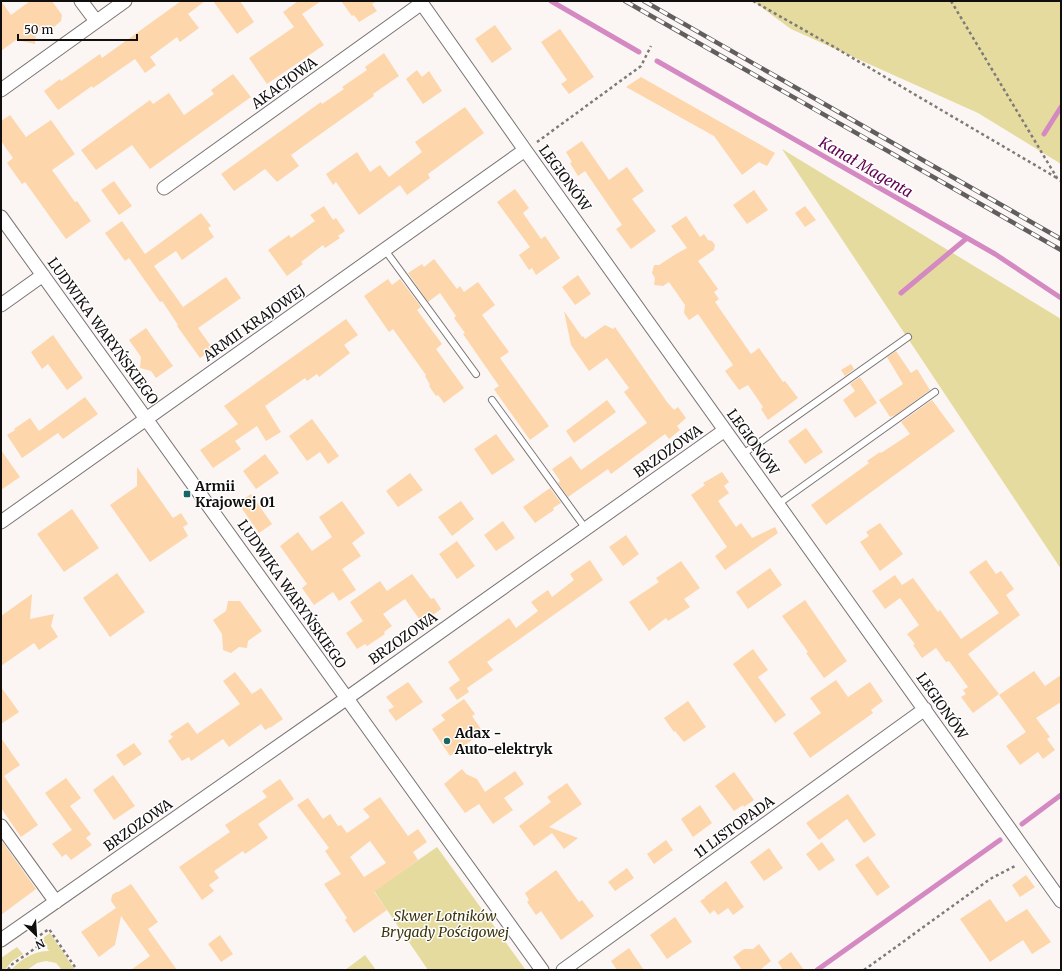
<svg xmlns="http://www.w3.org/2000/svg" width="1062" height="971" viewBox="0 0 1062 971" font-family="Merriweather,serif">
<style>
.green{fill:#e5db9e}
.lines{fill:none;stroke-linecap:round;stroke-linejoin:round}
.stream{stroke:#d489c2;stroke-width:5}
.building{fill:#fdd6ab;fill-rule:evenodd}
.lane-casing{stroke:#7a7574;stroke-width:8}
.street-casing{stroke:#7a7574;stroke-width:15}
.path{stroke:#7d7a78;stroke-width:2.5;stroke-dasharray:3 3;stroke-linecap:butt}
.lane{stroke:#fff;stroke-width:6}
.street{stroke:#fff;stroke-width:13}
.rail-casing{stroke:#615e5d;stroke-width:4.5}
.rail{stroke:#fff;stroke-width:3;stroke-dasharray:9;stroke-linecap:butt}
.poi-dot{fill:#186665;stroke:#fff;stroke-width:1.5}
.labels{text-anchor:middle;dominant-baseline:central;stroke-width:3;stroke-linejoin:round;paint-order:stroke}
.street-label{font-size:14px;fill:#110f0e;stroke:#fff}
.poi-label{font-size:14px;font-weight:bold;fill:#110f0e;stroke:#fff;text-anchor:start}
.park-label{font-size:14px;font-style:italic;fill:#3b340a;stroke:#fff}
.water-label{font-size:15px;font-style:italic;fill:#600052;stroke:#fff}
</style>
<rect width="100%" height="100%" fill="#fbf6f4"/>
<!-- green -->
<path class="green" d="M753,1H1061V164L978,113L791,29Z
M782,149L1061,319V569Z
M437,847L525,969V970H428L374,891Z
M50,933L75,970H62L56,963L46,961L37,963L27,970H11C20,960 35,950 49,951L41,939Z
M17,947L23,954L11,962L5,970H1V958Z
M365,955L376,970H345Z"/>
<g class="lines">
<!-- stream -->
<path class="stream" d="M551,1L639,52
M657,61L995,254L1061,298
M1044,134L1061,107
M901,293L967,238
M1022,824L1061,795
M817,970L1000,840"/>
</g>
<!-- building -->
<path class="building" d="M1,1L11,15L30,1H52L62,15L61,21L54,27L48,25L36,33L35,44L16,40L1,51Z
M181,1H205L188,14L199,28L180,42L177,37L150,57L156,65L145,73L135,59L93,88L92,86L58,110L44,91L60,79L61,81L100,54L102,58Z
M213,1H240L254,22L237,34Z
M298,1H321L302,14L324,45L267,84L249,58L294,27L283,12Z
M341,1H377L372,4L377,11L359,22L354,15L352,16Z
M495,25L512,49L492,63L475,39Z
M560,29L594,77L569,94L561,84L567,80L541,42Z
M384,53L399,76L373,94L374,96L291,155L299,166L277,182L265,169L234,191L221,174L321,102L322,104L344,89L342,87L367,70L365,67Z
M417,70L422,77L429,71L442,91L423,104L406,79Z
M233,74L251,97L150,169L132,145L96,170L81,150L150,100L153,104L169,93L184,115L214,94L211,90Z
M641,77L775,153L767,166L759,162L742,175L714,136L626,87Z
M465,107L484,133L428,174L430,178L407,195L400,185L359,215L336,182L333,185L326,174L357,152L370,172L380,165L389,177L422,152L415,142Z
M10,115L26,137L51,120L75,154L52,170L75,202L77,201L91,221L66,239L25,182L22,184L7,163L13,158L1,141V121Z
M582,141L609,180L627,167L644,191L632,199L656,231L631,249L616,229L622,225L585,171L578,176L570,163L572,162L566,152Z
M114,181L132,206L119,215L101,190Z
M515,189L529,208L523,213L541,239L545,236L560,258L536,275L532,268L529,270L519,255L530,247L497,202Z
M754,190L768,210L747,224L733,205Z
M324,206L333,220L336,218L345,231L338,236L340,238L325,248L323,245L301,262L303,264L287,276L268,250L289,235L291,238L315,221L310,215Z
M805,206L816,220L805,227L795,213Z
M201,213L211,226L208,228L214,237L182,260L176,251L154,266L183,307L226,277L241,298L198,328L213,349L200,358L177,326L178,325L162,301L160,302L129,258L125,261L105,233L122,221L145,254Z
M686,216L700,237L704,234L708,240L712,241L715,245L714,250L698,261L718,289L714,292L719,299L715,302L751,354L759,348L783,382L785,381L798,398L768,420L761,409L763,407L748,385L739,390L725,371L733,365L698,314L689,320L684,313L685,305L669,282L663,286L654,285L655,278L652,273L654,265H659L676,254L687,248L671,226Z
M434,259L457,289L460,286L464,292L478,282L495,305L482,315L509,352L500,358L549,426L530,440L498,395L494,389L499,386L463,334L465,333L454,318L456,316L440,293L428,302L408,273L422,264L424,267Z
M578,275L591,294L575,305L562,287Z
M388,279L392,285L400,279L421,307L417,310L442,344L436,349L464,388L444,403L438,395L436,396L429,386L430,385L425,376L426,375L393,329L389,332L364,296Z
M564,311L582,337L583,336L585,339L605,325L613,329L615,327L667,402L674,410L678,407L686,418L677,426L680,430L669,439L665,434L611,474L608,469L568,497L558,483L560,481L552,469L571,456L581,470L647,423L624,392L629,388L607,358L589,371L571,345Z
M346,319L358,335L344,345L350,353L319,377L317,374L307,381L305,378L265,406L281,432L266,441L257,426L235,441L241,449L213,468L200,450L238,424L224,406Z
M146,328L173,366L156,378L151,371L140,368L141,357L129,340Z
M53,335L83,378L67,390L48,364L42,369L31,352Z
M896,351L911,373L917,369L930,390L896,415L890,417L879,400L903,384L887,357Z
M851,364L854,369L845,376L841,370Z
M860,377L877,403L855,418L843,400L855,391L850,384Z
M85,397L98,414L63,439L58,433L22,458L7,435L15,430L14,429L30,418L39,431Z
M607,400L616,412L574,443L566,431Z
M932,400L955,431L826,525L811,505L869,463L867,461L880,452L881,453L910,434L901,422Z
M312,419L339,456L328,464L320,452L307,461L289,436Z
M806,428L823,452L805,464L788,441Z
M496,434L515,460L492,475L474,449Z
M1,450L20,477L1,490Z
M265,454L279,473L256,489L243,471Z
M137,467L173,518L181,513L188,524L183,527L188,536L150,562L110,505L137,486Z
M722,472L729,482L724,486L729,493L718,501L736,527L741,523L752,538L775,527L778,533L725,570L715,556L727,547L691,495L705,485L703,483Z
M410,473L423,490L398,507L386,491Z
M550,488L561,503L553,508L554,510L535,523L523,507Z
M251,494L272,524L259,533L238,503Z
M342,501L365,533L352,543L361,556L342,569L356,590L339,601L333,592L314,605L302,588L307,584L280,546L298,532L312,551L332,537L319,517Z
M461,501L474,519L452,536L438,517Z
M72,509L99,548L64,572L37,534Z
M503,521L515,538L496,551L484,535Z
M880,523L903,554L880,571L860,542L869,536L866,532Z
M626,535L639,554L623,566L609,547Z
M457,541L475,566L457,579L439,554Z
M590,560L603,580L487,662L493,670L467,688L469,692L457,700L449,688L460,680L448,662L509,618L516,628L538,611L531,602L548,590L552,597L574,580L570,574Z
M986,560L996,574L1001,571L1014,589L1006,595L1020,615L968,654L999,694L973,713L961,697L966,694L963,690L968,687L949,661L946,662L936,648L922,658L913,645L915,644L907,634L919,625L900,598L885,609L872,591L895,575L902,585L913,578L938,612L940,610L961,639L999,613L969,572Z
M681,561L700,588L684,599L690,607L668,621L666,618L649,631L629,602L659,582L656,578Z
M770,568L782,585L748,609L736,592Z
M117,573L145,612L110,637L83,598Z
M412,574L431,599L434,598L441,609L422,623L405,599L383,614L392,626L384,632L385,634L367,646L365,644L357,649L346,633L363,621L350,602L380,581L387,591Z
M32,594L30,619L54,614L51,626L58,637L39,650L34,643L1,666V616Z
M805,600L847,661L824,678L806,653L808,652L782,616Z
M228,601H240L262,631L248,641L247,648L239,647L231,653L223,650L222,634L213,620L226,611Z
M753,649L768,670L758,677L786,715L775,723L733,664Z
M1034,671L1045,686L1061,675V702L1036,718L1050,737L1047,739L1055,750L1043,759L1038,752L1020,765L1006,746L1026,732L999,695Z
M235,672L252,694L261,688L283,719L270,728V727L265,730L261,724L229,747L223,739L191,761L189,757L182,761L168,741L173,737L170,734L188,722L197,734L240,704L223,681Z
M836,680L848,697L870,682L883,701L871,710L873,713L810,758L793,733L821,713L810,698Z
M408,682L423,702L396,721L388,710L394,707L386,697Z
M1,687L19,712L1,724Z
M464,699L475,714L472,716L483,732L450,756L432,729L445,720L441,715Z
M688,701L706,727L684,742L675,731L674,732L664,718Z
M1,738L20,765L4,776L38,825L21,837L1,808Z
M134,743L142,754L124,766L116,755Z
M462,769L466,774L477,779L485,792L515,771L524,784L504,798L513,810L493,824L479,804L465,813L444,784Z
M734,772L754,800L744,807L743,805L734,811L715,786Z
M113,775L135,806L114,820L93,790Z
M66,778L81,798L70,806L91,834L86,838L92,845L71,860L66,854L62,857L52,844L72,830L45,793Z
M280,779L294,799L258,824L268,838L245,854L243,851L214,871L219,878L209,885L214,891L202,900L179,867L230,832L225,825L267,797L262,791Z
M567,783L582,804L549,827L578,838L564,849L552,833L534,846L519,826L551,802L547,797Z
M848,794L876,835L864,843L847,819L819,840L806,823Z
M380,797L408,836L418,829L427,842L413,852L418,860L374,892L387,910L354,933L345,920L347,918L324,884L341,874L325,851L329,848L297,805L308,798L323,819L330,814L338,826L341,825L347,833L370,817L363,809ZM370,841L386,863L364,877L350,857Z
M700,805L712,823L693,837L681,819Z
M1,840L36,889L1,915Z
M666,840L673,850L654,864L647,854Z
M822,842L835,860L819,871L806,854Z
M769,848L783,868L764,881L750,862Z
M868,856L890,887L877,896L855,865Z
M627,868L634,878L615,891L608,882Z
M556,870L579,902L582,900L594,916L561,940L541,911L536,915L527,902L529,900L525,893Z
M1026,875L1035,887L1020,897L1012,885Z
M726,881L744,907L733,915L728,908L718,915L714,910L710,914L700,901L705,898V897Z
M131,884L158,922L148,929L177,970H131L150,956L121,916L115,945L99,957L81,932L116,908L111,901L112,895L116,892H118Z
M990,899L1006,922L1027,909L1051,942L1032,954L1023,940L990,962L960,919Z
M675,917L692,942L667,959L650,935Z
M220,935L233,954L221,962L208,944Z
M759,944L771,961L760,970H742L733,957L744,949H753Z
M629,948L644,970H617L611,961Z
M791,952L804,970H783L778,962Z"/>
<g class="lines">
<defs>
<path id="lane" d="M385,250L476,374
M492,400L586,529
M743,454L908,337
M778,504L935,392"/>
<path id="street" d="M81,1L96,21
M420,1L525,150L1061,901
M1,90L125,1
M164,188L422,3
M1,217L542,970
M1,305L43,275
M1,522L525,150
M1,826L56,902
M1,940L333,708L725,430
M563,970L925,709"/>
</defs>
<!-- lane casing -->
<use href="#lane" class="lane-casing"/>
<!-- street casing -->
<use href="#street" class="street-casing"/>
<!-- path -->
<path class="path" d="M753,1L834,47L1057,178
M951,1L1057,178L1061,181
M537,142L641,66L651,46
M8,970L11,965L40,945L36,938L49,929L77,970
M864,970L990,879L1017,865"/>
<!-- lane -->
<use href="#lane" class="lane"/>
<!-- street -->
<use href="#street" class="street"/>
<defs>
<path id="rail" d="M625,1L1061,250
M644,1L1061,239"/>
</defs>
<!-- rail casing -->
<use href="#rail" class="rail-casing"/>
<!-- rail -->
<use href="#rail" class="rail"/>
</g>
<!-- markers -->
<g class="poi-dot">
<rect x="183" y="490" width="8" height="8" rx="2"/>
<circle cx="447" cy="741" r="4"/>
</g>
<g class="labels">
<!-- street labels -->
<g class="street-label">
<text transform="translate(284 83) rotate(-36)">AKACJOWA</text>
<text transform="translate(565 178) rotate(54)">LEGIONÓW</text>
<text transform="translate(254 323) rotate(-35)">ARMII KRAJOWEJ</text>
<text transform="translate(103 331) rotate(54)">LUDWIKA WARYŃSKIEGO</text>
<text transform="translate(753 442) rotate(54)">LEGIONÓW</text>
<text transform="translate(668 451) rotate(-35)">BRZOZOWA</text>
<text transform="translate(292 594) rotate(55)">LUDWIKA WARYŃSKIEGO</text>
<text transform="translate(403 638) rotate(-35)">BRZOZOWA</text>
<text transform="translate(942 706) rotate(55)">LEGIONÓW</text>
<text transform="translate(138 825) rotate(-35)">BRZOZOWA</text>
<text transform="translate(734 827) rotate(-36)">11 LISTOPADA</text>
</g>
<!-- poi labels -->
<g class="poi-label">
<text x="195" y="486">Armii<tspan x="195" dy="16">Krajowej 01</tspan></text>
<text x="455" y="733">Adax -<tspan x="455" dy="16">Auto-elektryk</tspan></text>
</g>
<!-- park labels -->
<g class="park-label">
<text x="445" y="916">Skwer Lotników<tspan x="445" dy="16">Brygady Pościgowej</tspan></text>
</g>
<!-- water labels -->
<g class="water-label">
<text transform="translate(866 167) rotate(30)">Kanał Magenta</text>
</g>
</g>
<!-- border -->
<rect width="1062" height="971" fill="none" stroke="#110f0e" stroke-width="4"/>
<!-- north arrow -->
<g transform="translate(36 935) rotate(155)" stroke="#ffffff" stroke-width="3" paint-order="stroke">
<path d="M0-3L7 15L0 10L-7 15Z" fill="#110f0e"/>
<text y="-6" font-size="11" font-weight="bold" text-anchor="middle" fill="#110f0e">N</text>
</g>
<!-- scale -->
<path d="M18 34v6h119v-6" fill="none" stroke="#110f0e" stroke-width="2"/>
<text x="24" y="34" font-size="12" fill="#110f0e" stroke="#ffffff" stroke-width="3" paint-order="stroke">50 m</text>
</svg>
